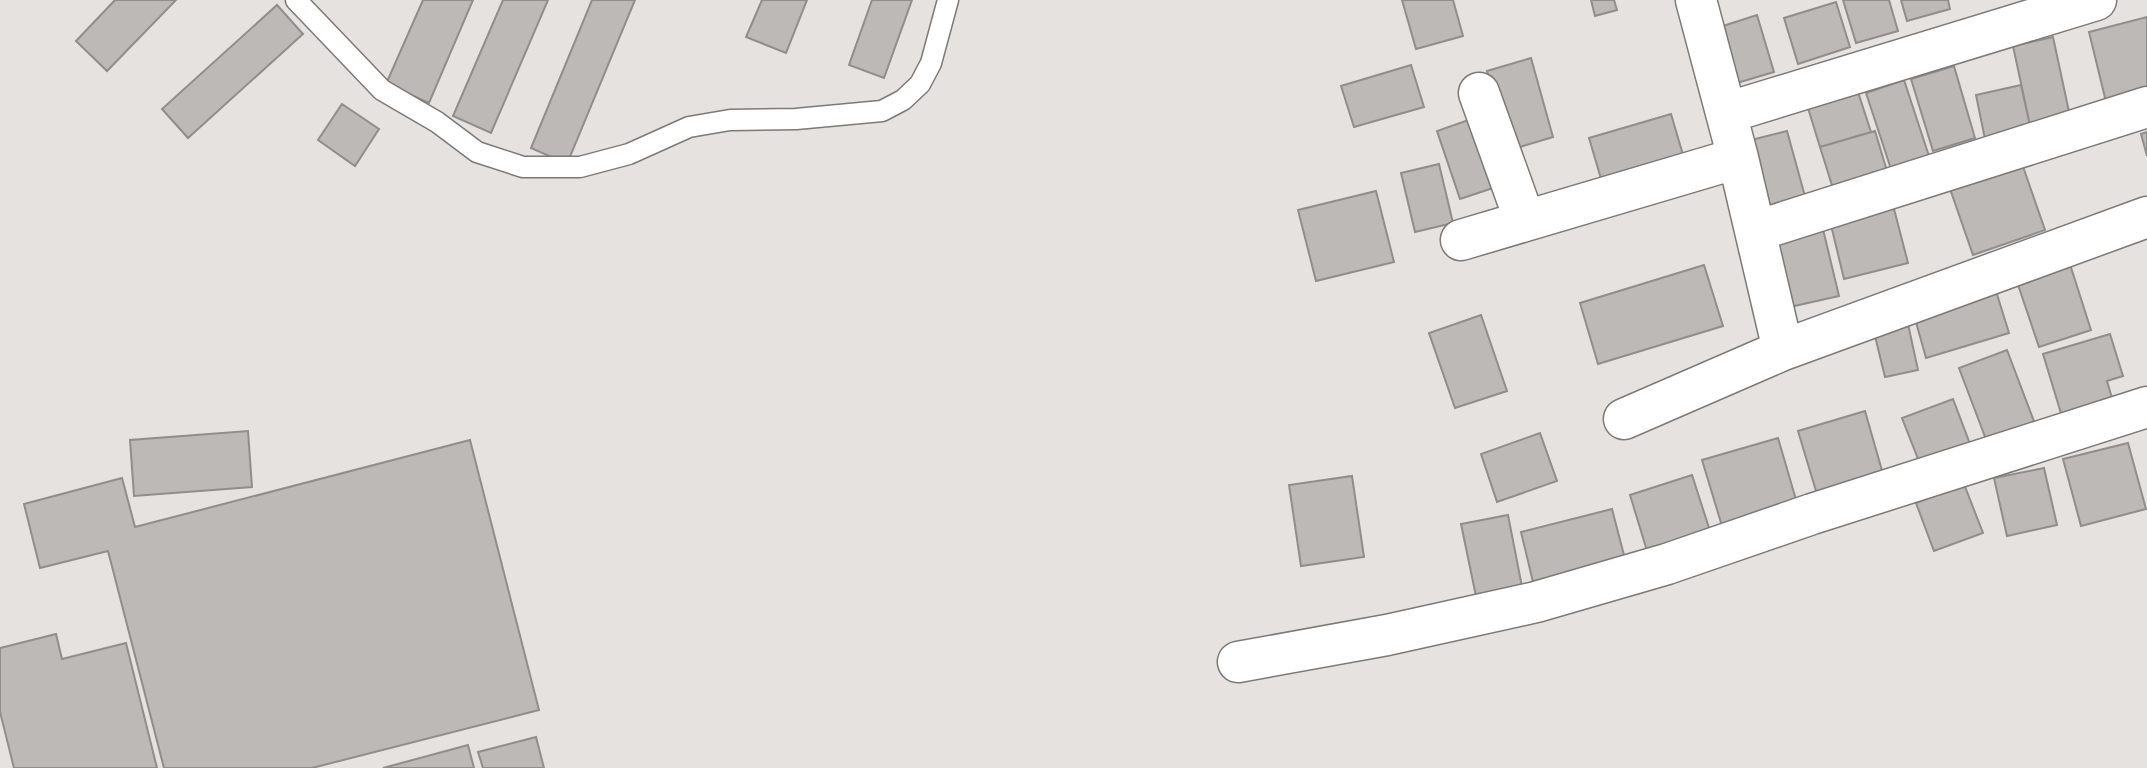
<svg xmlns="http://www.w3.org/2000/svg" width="2147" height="768" viewBox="0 0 2147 768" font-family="'Alegreya Sans',sans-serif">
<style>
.building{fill:#bcb9b6;stroke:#908d8a;stroke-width:2}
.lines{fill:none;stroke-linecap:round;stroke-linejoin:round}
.lane-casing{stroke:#7d7a76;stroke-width:23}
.street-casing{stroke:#7d7a76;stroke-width:43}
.lane{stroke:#fff;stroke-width:20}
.street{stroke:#fff;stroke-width:40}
</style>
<rect width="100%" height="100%" fill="#e6e2df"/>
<!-- building -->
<path class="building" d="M115,0H176L107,71L76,41Z
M423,0H473L429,103L386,84Z
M503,0H548L491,133L453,116Z
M592,0H635L567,164L531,148Z
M762,0H807L786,53L746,37Z
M872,0H912L884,78L849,65Z
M1402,0H1453L1463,36L1416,49Z
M1591,0H1614L1617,10L1595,16Z
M1843,0H1889L1898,31L1856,43Z
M1901,0H1948L1950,9L1907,21Z
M1836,2L1850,47L1798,64L1784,18Z
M277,5L303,34L188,138L162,109Z
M1757,15L1774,72L1737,83L1720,27Z
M2147,17V96L2107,106L2089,32Z
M2053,37L2071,121L2031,130L2013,46Z
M1531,58L1553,137L1510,150L1487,71Z
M1411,65L1424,107L1354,127L1341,86Z
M1954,66L1975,138L1933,151L1911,79Z
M1904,80L1929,156L1891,169L1866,93Z
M2021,85L2031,130L1985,139L1976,95Z
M1858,92L1871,132L1820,147L1808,108Z
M342,104L379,129L355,166L318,140Z
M1671,114L1686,165L1604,189L1589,138Z
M1474,118L1496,187L1460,199L1437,131Z
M1787,131L1806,200L1762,212L1743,142Z
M1875,131L1890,181L1836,198L1820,147Z
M2147,132V156L2141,134Z
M2019,155L2045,230L1973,255L1947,180Z
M1439,164L1453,223L1415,232L1401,173Z
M1376,191L1394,262L1316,281L1298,210Z
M1893,205L1908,263L1844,279L1830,221Z
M1822,225L1839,296L1790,307L1773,237Z
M2068,258L2091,330L2039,347L2015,276Z
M1704,265L1723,326L1598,364L1580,303Z
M1996,291L2009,333L1926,358L1914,315Z
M1481,315L1507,391L1455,408L1429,333Z
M1908,324L1918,370L1885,377L1874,332Z
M2110,334L2123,376L2107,381L2114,405L2063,420L2043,354Z
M2007,350L2035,424L1987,442L1959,368Z
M1953,399L1970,444L1920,464L1902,418Z
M1865,411L1885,481L1819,501L1798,431Z
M248,431L252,487L134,496L130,440Z
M1540,433L1557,481L1497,502L1481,454Z
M1778,438L1797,503L1722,526L1702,460Z
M470,440L539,710L312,768H164L108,551L40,568L24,504L122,478L135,527Z
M2128,443L2146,509L2081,526L2063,459Z
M2044,468L2057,525L2007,536L1994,478Z
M1692,475L1711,534L1648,554L1630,495Z
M1352,476L1364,557L1301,566L1289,485Z
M1964,484L1983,533L1934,551L1916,503Z
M1612,509L1625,559L1533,582L1521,532Z
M1508,515L1523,592L1477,601L1461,524Z
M56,634L62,659L126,643L157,768H14L0,712V648Z
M536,737L544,768H483L478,752Z
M468,745L474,768H383Z"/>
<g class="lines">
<defs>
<path id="lane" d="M296,0L382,90L437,122L477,152L523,167H580L629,154L689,127L730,120L796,119L882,111L903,100L920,84L931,63L948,0"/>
<path id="street" d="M1696,0L1738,158L1783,350
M1479,93L1525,221
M1726,113L2096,0
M1756,231L2147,107
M1461,240L1738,158
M1624,419L1783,350L2147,217
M1238,662L1387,635L1536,602L1667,564L1812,514L2147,407"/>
</defs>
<!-- lane casing -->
<use href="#lane" class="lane-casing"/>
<!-- street casing -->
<use href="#street" class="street-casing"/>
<!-- lane -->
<use href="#lane" class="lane"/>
<!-- street -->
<use href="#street" class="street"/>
</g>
</svg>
